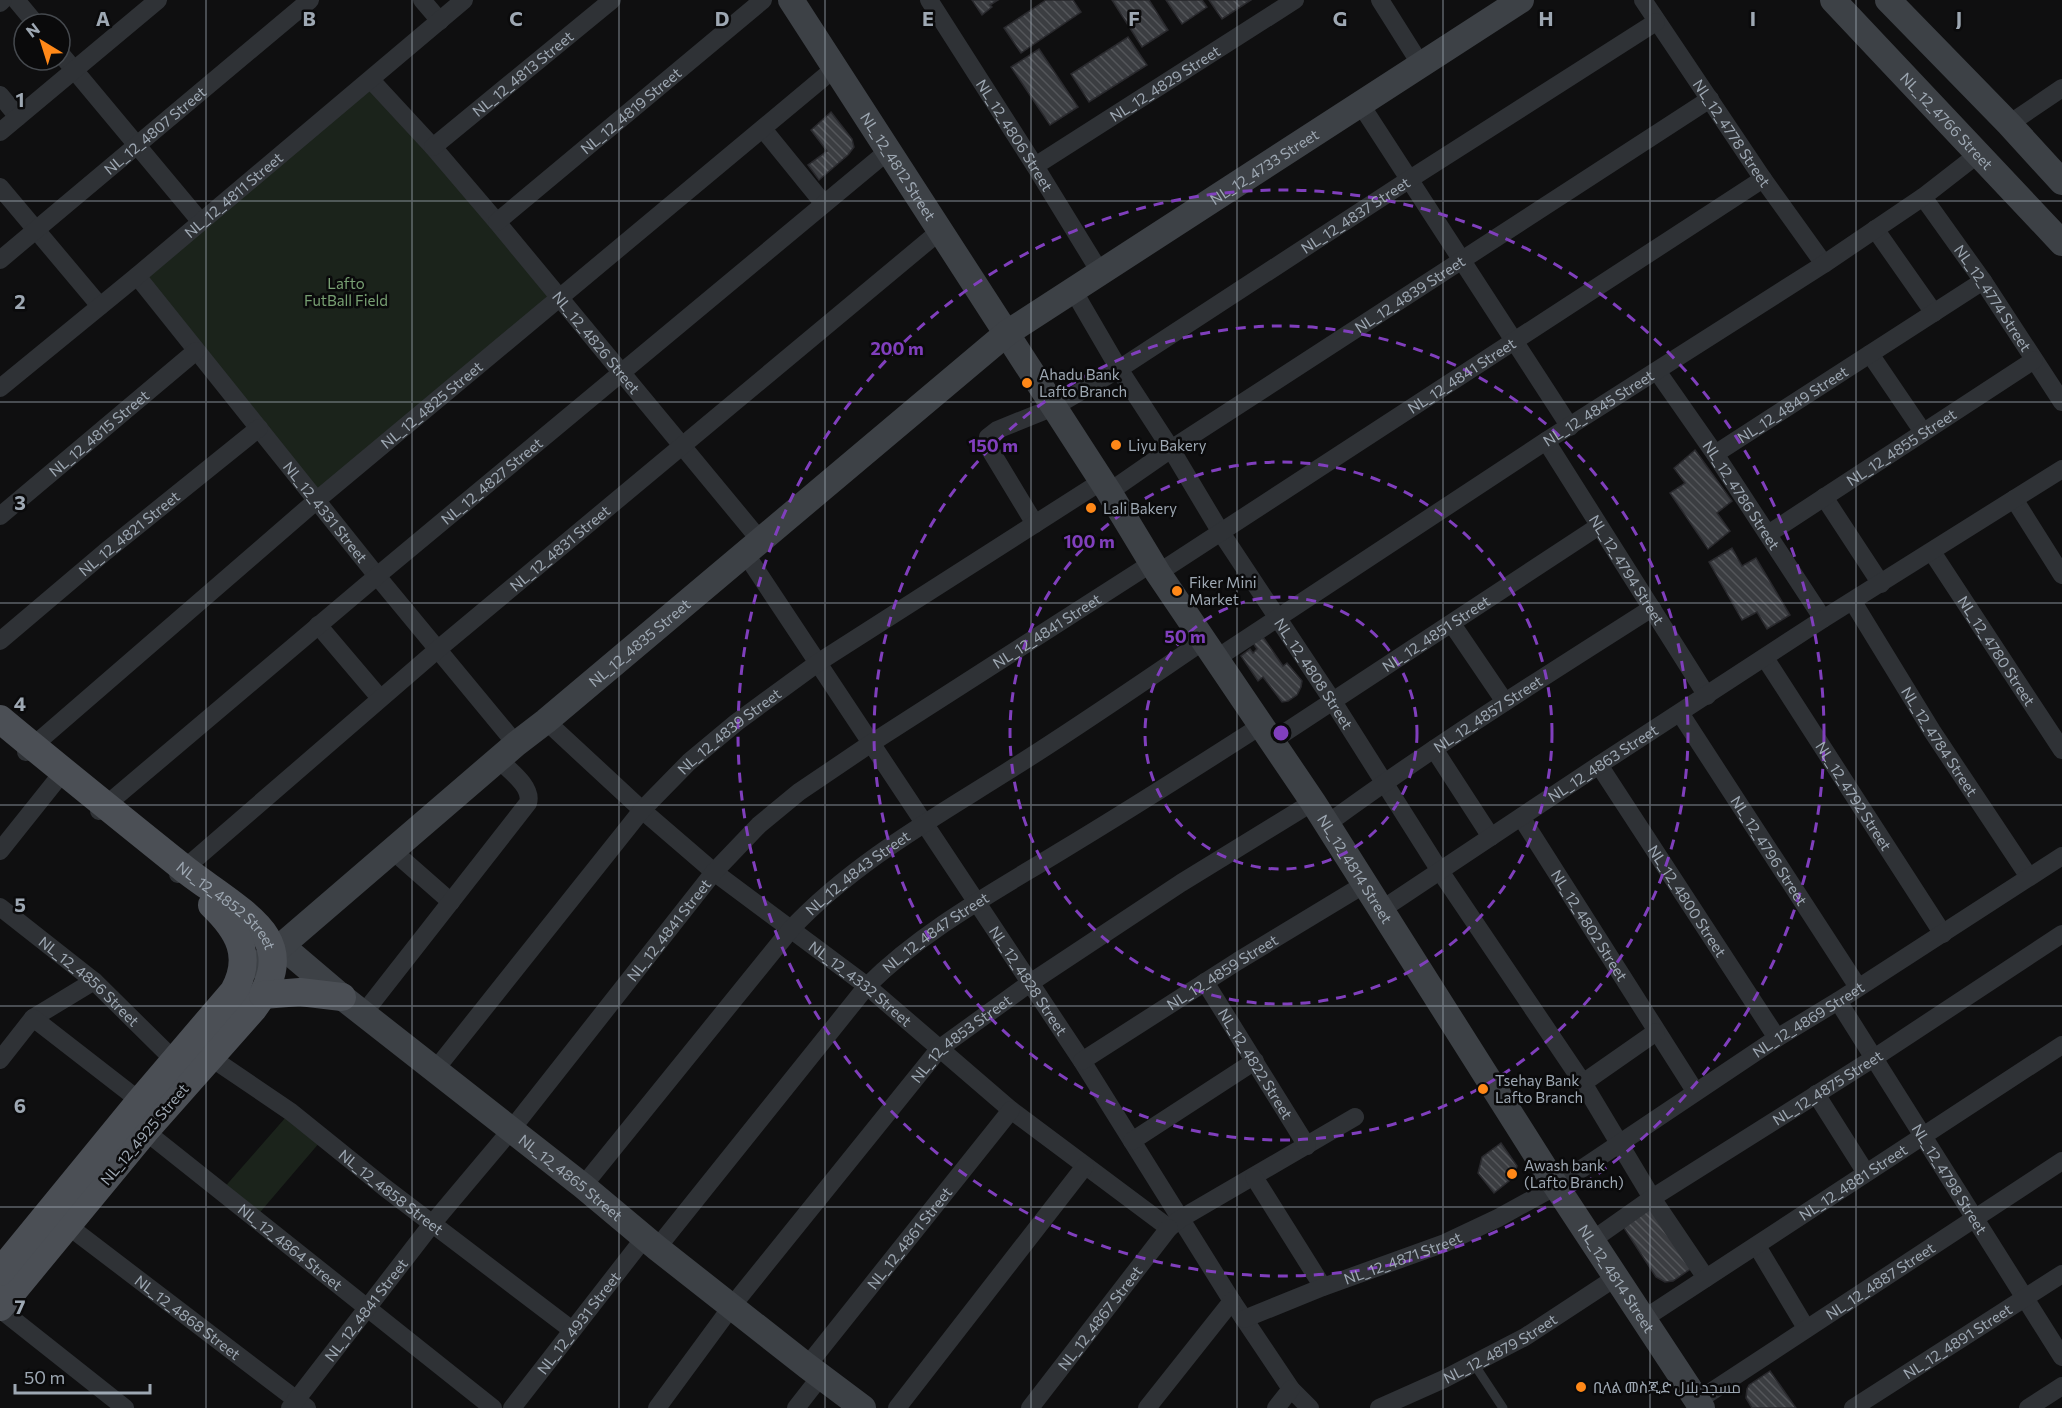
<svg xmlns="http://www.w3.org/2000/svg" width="2062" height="1408" viewBox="0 0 2062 1408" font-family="Commissioner,Cairo,'Noto Sans Ethiopic',sans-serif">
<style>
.green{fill:#1b231b}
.building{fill:url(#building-back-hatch);stroke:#29292d;stroke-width:1.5}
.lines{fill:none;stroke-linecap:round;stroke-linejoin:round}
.lane{stroke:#2f3236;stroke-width:9}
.street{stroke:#2f3236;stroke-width:18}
.secondary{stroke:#3d4146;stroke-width:26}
.primary{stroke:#4b4f55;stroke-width:28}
.grid{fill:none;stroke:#9ea8b3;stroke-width:1.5;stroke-opacity:0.55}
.ring{fill:none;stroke:#803fbd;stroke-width:3;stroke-dasharray:10 8}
.poi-dot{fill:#ff8818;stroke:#0a0a0b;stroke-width:2}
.labels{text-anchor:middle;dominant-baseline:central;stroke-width:5;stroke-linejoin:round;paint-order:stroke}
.street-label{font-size:15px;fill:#9ea8b3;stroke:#0a0a0b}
.park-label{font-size:15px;fill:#78a073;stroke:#0a0a0b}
.poi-label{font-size:15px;fill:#9ea8b3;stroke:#0a0a0b;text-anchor:start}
.grid-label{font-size:20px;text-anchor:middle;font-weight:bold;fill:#9ea8b3;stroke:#0a0a0b;stroke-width:5;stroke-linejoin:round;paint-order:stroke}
.centre{fill:#803fbd;stroke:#0a0a0b;stroke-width:3}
.ring-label{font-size:18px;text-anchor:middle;font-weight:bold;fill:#803fbd;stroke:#0a0a0b;stroke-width:5;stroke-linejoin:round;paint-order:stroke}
</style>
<defs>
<pattern id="building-back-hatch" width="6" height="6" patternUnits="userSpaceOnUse" patternTransform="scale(1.5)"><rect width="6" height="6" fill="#3b3d41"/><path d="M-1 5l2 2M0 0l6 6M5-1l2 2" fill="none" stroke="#54565a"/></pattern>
</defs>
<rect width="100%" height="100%" fill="#0f0f10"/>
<!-- green -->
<path class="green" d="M370,82L560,298L320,502L139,274Z
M293,1109L326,1135L256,1217L222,1190Z"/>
<!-- building -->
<path class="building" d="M972,0H998L990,5L992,7L982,15Z
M1046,0H1073L1081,12L1021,53L1004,28Z
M1112,0H1149L1168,30L1142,47Z
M1166,0H1202L1207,7L1182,24Z
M1209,0H1251L1222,19Z
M1128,37L1147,65L1089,102L1071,74Z
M1039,49L1078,107L1050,125L1011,67Z
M831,112L852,139L854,147L848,155L819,180L808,165L827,151L811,130Z
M1695,450L1732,501L1717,513L1730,531L1708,549L1670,493L1685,483L1674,468Z
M1732,548L1742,566L1756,558L1790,615L1767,629L1757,612L1742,620L1709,562Z
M1263,637L1283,666L1287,663L1302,681L1301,687L1297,695L1288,701L1282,702L1263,677L1258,681L1241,656L1250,649L1253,653L1257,649L1253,643Z
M1501,1143L1517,1166L1514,1177L1494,1193L1478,1173L1482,1157Z
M1649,1204L1692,1268L1673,1281L1665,1282L1656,1277L1622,1225Z
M1770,1371L1796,1408H1752L1746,1398L1747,1389L1749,1385Z"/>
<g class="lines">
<!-- lane -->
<path class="lane" d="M1474,1364L1503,1408"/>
<!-- street -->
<g class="street">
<path d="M16,0L36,24"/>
<path d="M422,0L440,21"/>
<path id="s1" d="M929,0L1035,166L1100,272"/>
<path d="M1380,0L1421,65"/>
<path id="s2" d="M1643,0L1763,179L1824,264"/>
<path d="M0,3L3,0"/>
<path d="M60,53L201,222"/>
<path id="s3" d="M371,80L433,147L497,222L760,540"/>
<path d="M0,95L18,117"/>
<path d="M1361,105L1570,427"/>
<path d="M2009,124L2062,88"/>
<path d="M763,129L824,204"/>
<path d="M0,132L158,0"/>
<path id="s4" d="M433,147L612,0"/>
<path id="s5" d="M1035,166L1295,0"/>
<path d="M0,187L100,306"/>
<path id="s6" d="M1923,197L1983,281L2062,402"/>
<path id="s7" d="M497,222L763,0"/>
<path d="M1875,229L1934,313"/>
<path id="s8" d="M0,260L310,0"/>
<path id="s9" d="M137,276L377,576L516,744"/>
<path id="s10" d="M1073,290L1119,369L1171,449L1220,531L1332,700L1440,871L1583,1083L1652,1198L1706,1278"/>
<path d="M1870,354L1923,432"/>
<path id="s11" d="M1657,371L1715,454L1823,619"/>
<path id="s12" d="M0,388L137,276L464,0"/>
<path id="s13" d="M1546,441L1707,696"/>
<path id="s14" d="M1715,454L1983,281"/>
<path id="s15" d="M1109,492L1171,449L1710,99"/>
<path d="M1824,497L1881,584"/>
<path d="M2014,499L2062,575"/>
<path id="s16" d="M0,516L196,351"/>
<path id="s17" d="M1035,524L989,448L988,437L997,430L1054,407L1119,369L1410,179L1656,22"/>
<path id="s18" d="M1768,534L2034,360"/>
<path id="s19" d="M1932,552L2062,750"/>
<path id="s20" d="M745,553L1082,1061L1232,1301L1291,1389L1310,1408"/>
<path id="s21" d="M1158,573L1763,179"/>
<path id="s22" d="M1853,602L1932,731L2029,877"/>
<path d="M1452,624L1505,702"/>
<path d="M318,625L380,698"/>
<path id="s23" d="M0,641L105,552L259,428"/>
<path id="s24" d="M1217,658L1546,441L1824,264L1923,197L1977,155"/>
<path id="s25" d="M1765,658L1943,934"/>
<path id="s26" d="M1680,713L1858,987"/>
<path id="s27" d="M546,721L642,810L714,872L867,986L1011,1110L1169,1228L1180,1219L1355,1117"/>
<path id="s28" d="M1272,741L1599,526"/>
<path d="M1434,749L1491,837"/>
<path id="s29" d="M26,752L317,500L835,68"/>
<path id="s30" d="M1599,765L1777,1038"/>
<path id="s31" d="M99,811L377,576L888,151"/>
<path id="s32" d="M1521,817L1695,1091"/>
<path id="s33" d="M1327,824C1432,747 1542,678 1652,608"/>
<path d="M0,851L63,772"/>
<path d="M393,851L451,902"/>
<path id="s34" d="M178,874L437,650L940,231"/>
<path id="s35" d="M0,907L94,981L174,1060"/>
<path id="s36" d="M1381,910L1599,765L1823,619L2062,469"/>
<path id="s37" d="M1205,982L1307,1146"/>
<path id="s38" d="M1838,1001L2062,1357"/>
<path d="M363,1014L528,803C533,787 509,770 498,759"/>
<path d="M33,1018L94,981"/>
<path id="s39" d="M210,1057L291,1112L384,1187L572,1330"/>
<path d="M0,1060L33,1018L140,1101"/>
<path id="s40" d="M1082,1061L1238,961L1365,884"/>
<path id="s41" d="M435,1070L642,810L689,762L737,722L819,662L1102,481"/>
<path d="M1583,1083L1656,1032"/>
<path d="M1816,1094L1866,1173"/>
<path id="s42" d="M145,1131L493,1408"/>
<path d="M1132,1141L1255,1061"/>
<path d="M1254,1177L1323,1287"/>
<path id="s43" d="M583,1186L791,929C853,863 932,819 1008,771C1075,729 1140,684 1205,640"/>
<path id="s44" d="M67,1225L307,1408"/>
<path id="s45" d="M1591,1241L1652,1198L1874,1058L2062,934"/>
<path d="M1757,1246L1806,1328"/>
<path id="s46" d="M657,1248L867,986C923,930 994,892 1061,851C1129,810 1195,768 1262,725"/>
<path d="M0,1309L125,1408"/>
<path id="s47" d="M1244,1319L1323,1287L1445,1243L1498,1218L1556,1186L1777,1038L1838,1001L2062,856"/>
<path id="s48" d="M1642,1320L2062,1045"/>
<path id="s49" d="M807,1366L1011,1110"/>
<path id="s50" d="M1697,1401L2062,1161"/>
<path id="s51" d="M290,1408L432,1224L511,1130L714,872L759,825L799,792L870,744L1152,563"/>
<path id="s52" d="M512,1408L645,1237"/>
<path id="s53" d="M657,1408L732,1306L940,1048L1030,983L1181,883L1313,802"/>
<path d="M796,1408L821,1376"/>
<path d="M897,1408L1085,1166"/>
<path id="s54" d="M1030,1408L1169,1228"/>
<path d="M1147,1408L1232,1301"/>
<path d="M1276,1408L1291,1389"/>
<path id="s55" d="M1379,1408L1444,1379L1525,1337L1615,1278"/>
<path id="s56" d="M1853,1408L2062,1274"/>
<path d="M2028,1408L2062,1386"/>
</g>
<!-- secondary -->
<g class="secondary">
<path id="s57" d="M791,0L1109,492L1158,573L1313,802L1556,1186L1702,1408"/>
<path id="s58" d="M1833,0L2062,243"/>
<path d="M1888,0L2009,124L2062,182"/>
<path id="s59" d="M282,946L342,997L583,1186L657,1248L807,1366L863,1408"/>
<path id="s60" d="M258,966L516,744L546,721L1007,333L1521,0"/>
</g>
<!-- primary -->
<g class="primary">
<path id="s61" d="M0,719C60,769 121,818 182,867C205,886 252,913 266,937C281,962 268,989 253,1009L145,1131L0,1307"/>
<path d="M263,995L300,992L342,997"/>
<path d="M0,1272L140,1101L234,991C253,956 239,931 212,905"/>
</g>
</g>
<!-- grid -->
<path class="grid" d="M206,0V1408M412,0V1408M619,0V1408M825,0V1408M1031,0V1408M1237,0V1408M1443,0V1408M1650,0V1408M1856,0V1408M0,201H2062M0,402H2062M0,603H2062M0,805H2062M0,1006H2062M0,1207H2062"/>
<!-- distance rings -->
<g class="ring">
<circle cx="1281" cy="733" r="136"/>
<circle cx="1281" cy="733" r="271"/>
<circle cx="1281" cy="733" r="407"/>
<circle cx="1281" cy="733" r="543"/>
</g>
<!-- markers -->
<g class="poi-dot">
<circle cx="1027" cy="383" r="6"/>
<circle cx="1116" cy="445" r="6"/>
<circle cx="1091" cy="508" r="6"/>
<circle cx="1177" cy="591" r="6"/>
<circle cx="1483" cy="1089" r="6"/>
<circle cx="1512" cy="1174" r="6"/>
<circle cx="1581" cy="1387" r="6"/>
</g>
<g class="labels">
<!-- street labels -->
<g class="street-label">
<text stroke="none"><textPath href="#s4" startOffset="116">NL_12_4813 Street</textPath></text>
<text stroke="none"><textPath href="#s5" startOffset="154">NL_12_4829 Street</textPath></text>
<text stroke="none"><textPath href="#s7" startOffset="174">NL_12_4819 Street</textPath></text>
<text stroke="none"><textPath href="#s58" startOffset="166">NL_12_4766 Street</textPath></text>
<text stroke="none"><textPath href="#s8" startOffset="202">NL_12_4807 Street</textPath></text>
<text stroke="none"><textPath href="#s2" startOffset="160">NL_12_4778 Street</textPath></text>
<text stroke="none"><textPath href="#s1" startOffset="160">NL_12_4806 Street</textPath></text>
<text stroke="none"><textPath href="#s57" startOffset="198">NL_12_4812 Street</textPath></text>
<text stroke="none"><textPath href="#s60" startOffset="1287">NL_12_4733 Street</textPath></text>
<text stroke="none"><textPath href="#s12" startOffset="303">NL_12_4811 Street</textPath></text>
<text stroke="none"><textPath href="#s17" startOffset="530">NL_12_4837 Street</textPath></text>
<text stroke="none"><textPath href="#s15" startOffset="360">NL_12_4839 Street</textPath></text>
<text stroke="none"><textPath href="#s6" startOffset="123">NL_12_4774 Street</textPath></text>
<text stroke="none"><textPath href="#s3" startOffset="346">NL_12_4826 Street</textPath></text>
<text stroke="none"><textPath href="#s21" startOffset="362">NL_12_4841 Street</textPath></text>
<text stroke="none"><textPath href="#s29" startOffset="534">NL_12_4825 Street</textPath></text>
<text stroke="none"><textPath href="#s14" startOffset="92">NL_12_4849 Street</textPath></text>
<text stroke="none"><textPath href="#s24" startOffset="456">NL_12_4845 Street</textPath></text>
<text stroke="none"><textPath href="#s16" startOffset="129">NL_12_4815 Street</textPath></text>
<text stroke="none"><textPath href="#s18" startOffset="159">NL_12_4855 Street</textPath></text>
<text stroke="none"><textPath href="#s31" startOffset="513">NL_12_4827 Street</textPath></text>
<text stroke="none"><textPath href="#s11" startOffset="150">NL_12_4786 Street</textPath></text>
<text stroke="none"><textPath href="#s9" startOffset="302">NL_12_4331 Street</textPath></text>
<text stroke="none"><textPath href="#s23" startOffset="168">NL_12_4821 Street</textPath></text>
<text stroke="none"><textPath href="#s34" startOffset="502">NL_12_4831 Street</textPath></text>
<text stroke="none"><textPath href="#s13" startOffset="152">NL_12_4794 Street</textPath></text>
<text stroke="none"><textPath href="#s51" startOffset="1096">NL_12_4841 Street</textPath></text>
<text stroke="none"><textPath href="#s28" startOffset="196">NL_12_4851 Street</textPath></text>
<text stroke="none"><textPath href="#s60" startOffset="500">NL_12_4835 Street</textPath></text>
<text stroke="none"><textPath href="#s19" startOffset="118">NL_12_4780 Street</textPath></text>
<text stroke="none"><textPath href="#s10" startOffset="453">NL_12_4808 Street</textPath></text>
<text stroke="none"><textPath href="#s33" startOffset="195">NL_12_4857 Street</textPath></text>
<text stroke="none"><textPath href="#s41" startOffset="450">NL_12_4839 Street</textPath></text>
<text stroke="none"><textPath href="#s22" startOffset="164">NL_12_4784 Street</textPath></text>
<text stroke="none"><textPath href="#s36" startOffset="266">NL_12_4863 Street</textPath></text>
<text stroke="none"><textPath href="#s25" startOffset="164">NL_12_4792 Street</textPath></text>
<text stroke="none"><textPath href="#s26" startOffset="164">NL_12_4796 Street</textPath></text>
<text stroke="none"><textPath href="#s57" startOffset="1036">NL_12_4814 Street</textPath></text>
<text stroke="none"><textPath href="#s43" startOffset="418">NL_12_4843 Street</textPath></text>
<text stroke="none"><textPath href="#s30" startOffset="162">NL_12_4800 Street</textPath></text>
<text stroke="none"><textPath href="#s61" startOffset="294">NL_12_4852 Street</textPath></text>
<text stroke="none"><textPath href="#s32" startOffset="128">NL_12_4802 Street</textPath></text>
<text stroke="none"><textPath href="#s51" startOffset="610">NL_12_4841 Street</textPath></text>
<text stroke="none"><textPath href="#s46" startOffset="423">NL_12_4847 Street</textPath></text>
<text stroke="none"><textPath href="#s40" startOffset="166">NL_12_4859 Street</textPath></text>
<text stroke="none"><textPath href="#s20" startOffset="513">NL_12_4828 Street</textPath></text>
<text stroke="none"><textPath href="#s35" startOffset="116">NL_12_4856 Street</textPath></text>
<text stroke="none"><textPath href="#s27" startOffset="410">NL_12_4332 Street</textPath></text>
<text stroke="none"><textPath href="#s47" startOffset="642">NL_12_4869 Street</textPath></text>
<text stroke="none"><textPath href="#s53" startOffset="480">NL_12_4853 Street</textPath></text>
<text stroke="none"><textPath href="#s37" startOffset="96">NL_12_4822 Street</textPath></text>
<text stroke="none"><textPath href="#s45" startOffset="282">NL_12_4875 Street</textPath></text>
<text transform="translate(144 1134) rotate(-50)">NL_12_4925 Street</text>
<text stroke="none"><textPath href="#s59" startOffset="370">NL_12_4865 Street</textPath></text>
<text stroke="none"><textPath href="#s38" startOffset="210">NL_12_4798 Street</textPath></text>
<text stroke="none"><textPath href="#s48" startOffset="252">NL_12_4881 Street</textPath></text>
<text stroke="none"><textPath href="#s39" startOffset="226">NL_12_4858 Street</textPath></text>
<text stroke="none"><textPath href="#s49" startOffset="164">NL_12_4861 Street</textPath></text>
<text stroke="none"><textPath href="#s42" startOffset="186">NL_12_4864 Street</textPath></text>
<text stroke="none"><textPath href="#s47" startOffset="170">NL_12_4871 Street</textPath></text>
<text stroke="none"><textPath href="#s57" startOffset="1522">NL_12_4814 Street</textPath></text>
<text stroke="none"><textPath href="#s50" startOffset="219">NL_12_4887 Street</textPath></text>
<text stroke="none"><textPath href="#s51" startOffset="124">NL_12_4841 Street</textPath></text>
<text stroke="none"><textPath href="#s44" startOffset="152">NL_12_4868 Street</textPath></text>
<text stroke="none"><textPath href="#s54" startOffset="114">NL_12_4867 Street</textPath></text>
<text stroke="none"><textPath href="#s52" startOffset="108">NL_12_4931 Street</textPath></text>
<text stroke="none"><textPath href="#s56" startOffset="124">NL_12_4891 Street</textPath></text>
<text stroke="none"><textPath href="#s55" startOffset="135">NL_12_4879 Street</textPath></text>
</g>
<!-- park labels -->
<g class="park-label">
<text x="346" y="283">Lafto<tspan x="346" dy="17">FutBall Field</tspan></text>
</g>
<!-- poi labels -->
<g class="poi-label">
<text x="1039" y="374">Ahadu Bank<tspan x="1039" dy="17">Lafto Branch</tspan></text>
<text x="1128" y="445">Liyu Bakery</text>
<text x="1103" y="508">Lali Bakery</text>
<text x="1189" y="582">Fiker Mini<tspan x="1189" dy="17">Market</tspan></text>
<text x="1495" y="1080">Tsehay Bank<tspan x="1495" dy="17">Lafto Branch</tspan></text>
<text x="1524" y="1165">Awash bank<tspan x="1524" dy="17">(Lafto Branch)</tspan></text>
<text x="1593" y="1387">ቢላል መስጂድ مسجد بلال</text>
</g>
</g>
<g class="grid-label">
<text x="103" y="26">A</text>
<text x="309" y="26">B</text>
<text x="516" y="26">C</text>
<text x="722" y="26">D</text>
<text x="928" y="26">E</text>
<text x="1134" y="26">F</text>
<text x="1340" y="26">G</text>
<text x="1546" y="26">H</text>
<text x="1753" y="26">I</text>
<text x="1959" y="26">J</text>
<text x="20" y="107">1</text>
<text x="20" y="309">2</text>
<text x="20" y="510">3</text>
<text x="20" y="711">4</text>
<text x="20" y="912">5</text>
<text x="20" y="1113">6</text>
<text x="20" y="1314">7</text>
</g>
<circle cx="1281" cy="733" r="9" class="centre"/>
<g class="ring-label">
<text x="897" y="355">200 m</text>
<text x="993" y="452">150 m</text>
<text x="1089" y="548">100 m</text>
<text x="1185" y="643">50 m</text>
</g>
<!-- north arrow -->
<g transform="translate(42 42) rotate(322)"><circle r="28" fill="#0a0a0b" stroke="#45494e" stroke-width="1.5"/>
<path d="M0-4.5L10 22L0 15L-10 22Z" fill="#ff8818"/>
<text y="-9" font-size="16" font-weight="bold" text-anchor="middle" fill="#9ea8b3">N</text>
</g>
<!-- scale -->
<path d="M15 1384v9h135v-9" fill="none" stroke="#9ea8b3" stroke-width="3"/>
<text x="24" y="1384" font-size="18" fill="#9ea8b3" stroke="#0a0a0b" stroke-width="4.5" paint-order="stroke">50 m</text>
</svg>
